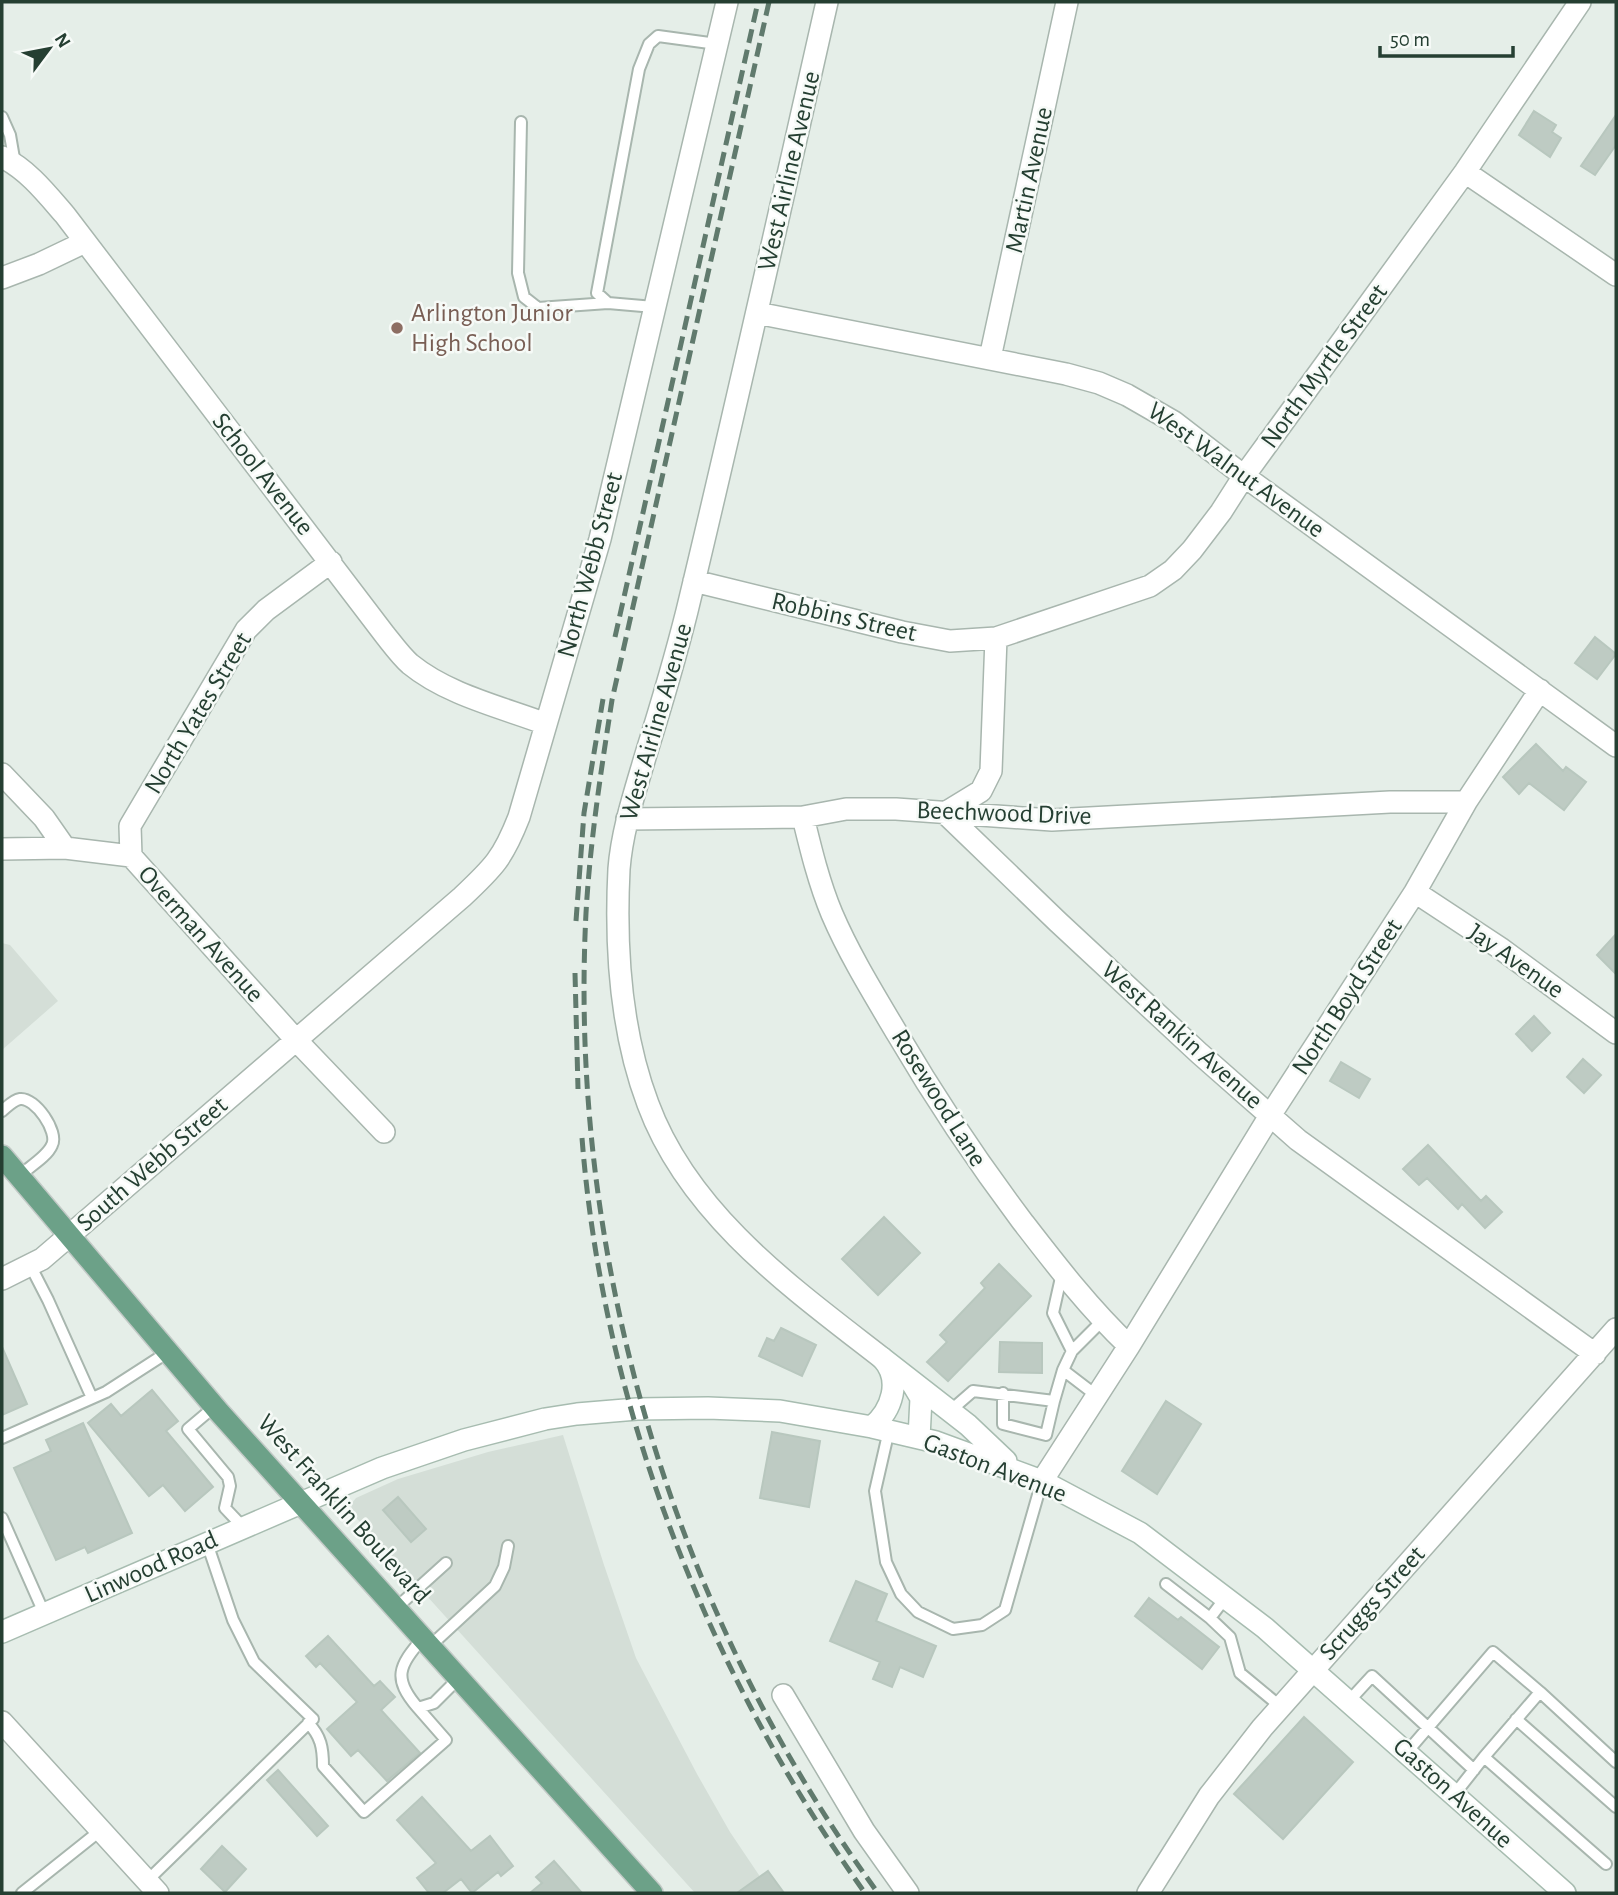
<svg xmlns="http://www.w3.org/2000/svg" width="1618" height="1895" viewBox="0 0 1618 1895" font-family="'Alegreya Sans',sans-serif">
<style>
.built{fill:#d4ded7}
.building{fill:#becbc3;stroke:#b8c7be;stroke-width:2}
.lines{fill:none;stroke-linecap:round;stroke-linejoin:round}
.service-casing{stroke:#a8b6ae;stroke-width:14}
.minor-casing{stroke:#a8b6ae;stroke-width:24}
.tertiary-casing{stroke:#a8b6ae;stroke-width:24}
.secondary-casing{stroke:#a7bcb0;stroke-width:24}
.primary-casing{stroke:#c2c9c6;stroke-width:24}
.service{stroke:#fff;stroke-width:10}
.minor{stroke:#fff;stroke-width:21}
.tertiary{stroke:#fff;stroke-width:21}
.secondary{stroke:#fff;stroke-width:21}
.primary{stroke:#6ca188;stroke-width:21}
.rail{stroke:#607a6d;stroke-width:5;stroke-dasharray:14 7;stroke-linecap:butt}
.education-dot{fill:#8d6e63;stroke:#f6faf7;stroke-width:2.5}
.labels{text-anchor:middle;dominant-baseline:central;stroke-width:5;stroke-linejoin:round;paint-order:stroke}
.street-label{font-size:26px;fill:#253f32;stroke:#f6faf7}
.education-label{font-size:26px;fill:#785e54;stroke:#f6faf7;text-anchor:start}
</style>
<rect width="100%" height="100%" fill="#e5eee8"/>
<!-- built -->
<path class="built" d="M2,943L10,945L58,1001L2,1050Z
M563,1435L604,1565L636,1658L697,1774L730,1832L771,1893H695L351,1512L352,1503L356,1498L398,1479L488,1452Z"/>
<!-- building -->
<path class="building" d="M1534,111L1556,125L1552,132L1561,138L1550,157L1519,135Z
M1616,115V145L1595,175L1581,166Z
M1595,637L1616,654L1597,679L1575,663Z
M1536,744L1563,771L1566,767L1586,782L1564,810L1529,783L1519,794L1503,777Z
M1616,934V974L1597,955Z
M1534,1016L1550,1033L1532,1051L1516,1034Z
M1583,1059L1601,1075L1584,1093L1567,1077Z
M1341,1062L1370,1079L1359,1098L1330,1081Z
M1428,1145L1481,1201L1486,1196L1502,1212L1485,1228L1462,1204L1458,1209L1427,1178L1419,1185L1403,1169Z
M884,1217L920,1253L878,1295L842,1259Z
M999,1264L1031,1296L948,1381L927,1362L947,1342L940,1335L985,1288L981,1283Z
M781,1328L816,1345L802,1376L759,1356L767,1338L774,1341Z
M1000,1342L1042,1343V1373L999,1372Z
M2,1347L27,1404L2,1415Z
M152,1390L178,1421L166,1431L213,1487L185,1511L163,1485L149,1496L88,1423L111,1404L121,1416Z
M1166,1401L1201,1424L1157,1494L1122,1471Z
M83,1423L132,1533L88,1553L85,1547L56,1560L14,1468L51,1451L46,1440Z
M772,1432L820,1441L809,1507L760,1498Z
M398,1497L426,1529L411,1542L383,1510Z
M856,1581L887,1594L876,1621L936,1646L923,1677L900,1667L892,1687L873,1679L880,1662L830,1641Z
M1149,1598L1178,1620L1181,1617L1219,1647L1202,1669L1135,1616Z
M328,1636L374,1686L380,1681L395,1697L381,1710L420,1753L387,1781L358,1750L351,1756L327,1729L357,1702L320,1663L316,1667L306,1656Z
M1304,1717L1353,1762L1283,1839L1234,1794Z
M278,1770L328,1826L317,1836L267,1780Z
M422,1797L471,1851L490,1836L513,1866L501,1876L498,1872L472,1893L461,1879L443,1893H429L417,1878L436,1863L397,1820Z
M222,1846L246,1869L225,1892L201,1869Z
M554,1861L582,1893H530L542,1883L536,1877Z
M768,1871L784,1893H737Z"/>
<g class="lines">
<defs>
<path id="service" d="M2,117L10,135L15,164
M521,122L518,273L524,297L538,308L608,303
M654,307L608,303L597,293L639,69L649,44L658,36L717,44
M2,1111C7,1107 13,1100 20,1099C35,1097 59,1132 52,1145C47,1157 29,1167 19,1176
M30,1265L48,1300L92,1398
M1062,1273L1053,1313L1072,1351
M1063,1370L1072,1351L1102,1321
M1003,1393V1424L1046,1435L1054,1401
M214,1407L188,1429L228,1477L230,1486L225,1508L243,1527
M950,1411L973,1391L1054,1401L1063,1370L1097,1396
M889,1430L875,1491L886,1562L901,1594L918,1612L953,1629L982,1625L1005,1610L1042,1481
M2,1438L106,1392L168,1352
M2,1518L44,1613
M1166,1584L1210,1618
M1226,1597L1210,1618L1230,1637L1240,1673L1281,1707
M395,1609L446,1563
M422,1639C399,1666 392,1678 418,1708L434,1703L458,1679
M429,1647L495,1586L504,1567L508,1546
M1540,1692L1616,1762
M1349,1701L1372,1676L1474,1770
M1516,1719L1616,1807
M308,1723C321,1736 323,1748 323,1766L364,1812L446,1740L418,1708
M1407,1752L1493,1652L1540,1692L1484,1757
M1454,1795L1484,1757L1606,1864
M147,1881L313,1719L254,1662L233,1620L207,1543
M22,1893L101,1830"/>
<path id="minor" d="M827,2C781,205 736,408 687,611C675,659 661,706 646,754C635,792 622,830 619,869C615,948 620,1030 648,1104C689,1215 792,1288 882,1358
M2,157C28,170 46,193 65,215L385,635C393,645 401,656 410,664C448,695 501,707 546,724
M1465,172L1616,275
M2,278L39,264L85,242
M757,313L1066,374L1099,383L1127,395L1174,422L1244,476L1616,746
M990,358L1067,2
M694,581L902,632L950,641L996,638L1150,586L1173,570L1192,550L1221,512L1244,476L1465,172L1580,2
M996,638L991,771L981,791L945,813L1058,922L1199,1053L1298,1140L1595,1354
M2,774L44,818L65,848L131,856L296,1040L384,1132
M803,817C811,850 819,883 832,914C850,956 875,996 898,1035C936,1100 977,1161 1022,1221C1056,1265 1089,1308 1129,1346
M627,819L803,817L846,809H896L1052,820L1390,802H1466
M2,849L65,848
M131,856L130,826L246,630L266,610L331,562
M1415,892L1500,948L1616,1033
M2,1279L42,1259L70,1235L462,897C494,867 503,858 519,817L600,539L727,2
M1042,1481L1129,1346L1271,1114L1415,892L1466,802L1540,690
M783,1695L864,1831L908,1893
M1148,1893L1209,1796L1262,1728L1616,1329"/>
<path id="tertiary" d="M2,1722L158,1893"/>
<path id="secondary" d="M882,1358L968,1425L1006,1461
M912,1383L921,1398L919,1438
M872,1427C892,1410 902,1380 883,1359
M2,1632L382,1468L464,1440L545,1419L577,1414L637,1409L708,1408L780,1411L872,1427L936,1442L1042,1481L1140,1533L1265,1628L1565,1893"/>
<path id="primary" d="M2,1156L219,1412L652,1893"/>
</defs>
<!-- service casing -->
<use href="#service" class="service-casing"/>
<!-- minor casing -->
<use href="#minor" class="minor-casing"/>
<!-- tertiary casing -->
<use href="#tertiary" class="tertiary-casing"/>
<!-- secondary casing -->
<use href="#secondary" class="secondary-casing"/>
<!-- primary casing -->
<use href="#primary" class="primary-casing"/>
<!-- service -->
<use href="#service" class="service"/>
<!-- minor -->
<use href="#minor" class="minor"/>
<!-- tertiary -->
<use href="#tertiary" class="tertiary"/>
<!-- secondary -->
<use href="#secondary" class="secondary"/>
<!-- primary -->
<use href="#primary" class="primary"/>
<!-- rail -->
<path class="rail" d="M769,2L612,700C601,771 590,842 586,913C568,1259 674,1614 878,1893
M615,637L758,2
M576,921L584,813L603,699
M575,973L578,1089
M582,1138C603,1408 708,1673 865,1893"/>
</g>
<!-- markers -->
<circle class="education-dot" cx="397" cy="328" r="7"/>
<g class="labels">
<!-- street labels -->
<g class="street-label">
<text transform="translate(789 171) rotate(-77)">West Airline Avenue</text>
<text transform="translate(1029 180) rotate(-78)">Martin Avenue</text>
<text transform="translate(1324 366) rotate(-54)">North Myrtle Street</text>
<text transform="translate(1236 470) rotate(36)">West Walnut Avenue</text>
<text transform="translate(263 474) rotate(52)">School Avenue</text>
<text transform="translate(590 565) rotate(-75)">North Webb Street</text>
<text transform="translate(844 617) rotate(13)">Robbins Street</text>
<text transform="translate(198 713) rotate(-59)">North Yates Street</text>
<text transform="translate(656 722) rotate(-74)">West Airline Avenue</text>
<text transform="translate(1004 813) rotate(2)">Beechwood Drive</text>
<text transform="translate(201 934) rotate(48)">Overman Avenue</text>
<text transform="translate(1516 961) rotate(35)">Jay Avenue</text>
<text transform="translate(1347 997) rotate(-57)">North Boyd Street</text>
<text transform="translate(1182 1035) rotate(42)">West Rankin Avenue</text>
<text transform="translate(939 1098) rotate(58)">Rosewood Lane</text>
<text transform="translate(152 1164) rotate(-41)">South Webb Street</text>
<text transform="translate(995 1468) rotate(21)">Gaston Avenue</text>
<text transform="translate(344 1509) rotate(48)">West Franklin Boulevard</text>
<text transform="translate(151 1567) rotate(-24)">Linwood Road</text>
<text transform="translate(1372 1603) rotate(-48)">Scruggs Street</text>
<text transform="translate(1453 1793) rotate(42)">Gaston Avenue</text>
</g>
<!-- education labels -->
<g class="education-label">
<text x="411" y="313">Arlington Junior<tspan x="411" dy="30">High School</tspan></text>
</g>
</g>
<!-- border -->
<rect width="1618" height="1895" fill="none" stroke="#253f32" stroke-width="7"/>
<!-- north arrow -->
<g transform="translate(49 49) rotate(58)" stroke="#f6faf7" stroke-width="5" paint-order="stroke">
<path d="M0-5L12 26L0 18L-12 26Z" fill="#253f32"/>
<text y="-10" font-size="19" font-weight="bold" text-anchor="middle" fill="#253f32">N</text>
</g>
<!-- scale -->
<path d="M1380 46v10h133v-10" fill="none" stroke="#253f32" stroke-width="3.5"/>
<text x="1390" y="46" font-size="21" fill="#253f32" stroke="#f6faf7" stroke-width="5" paint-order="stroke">50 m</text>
</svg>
